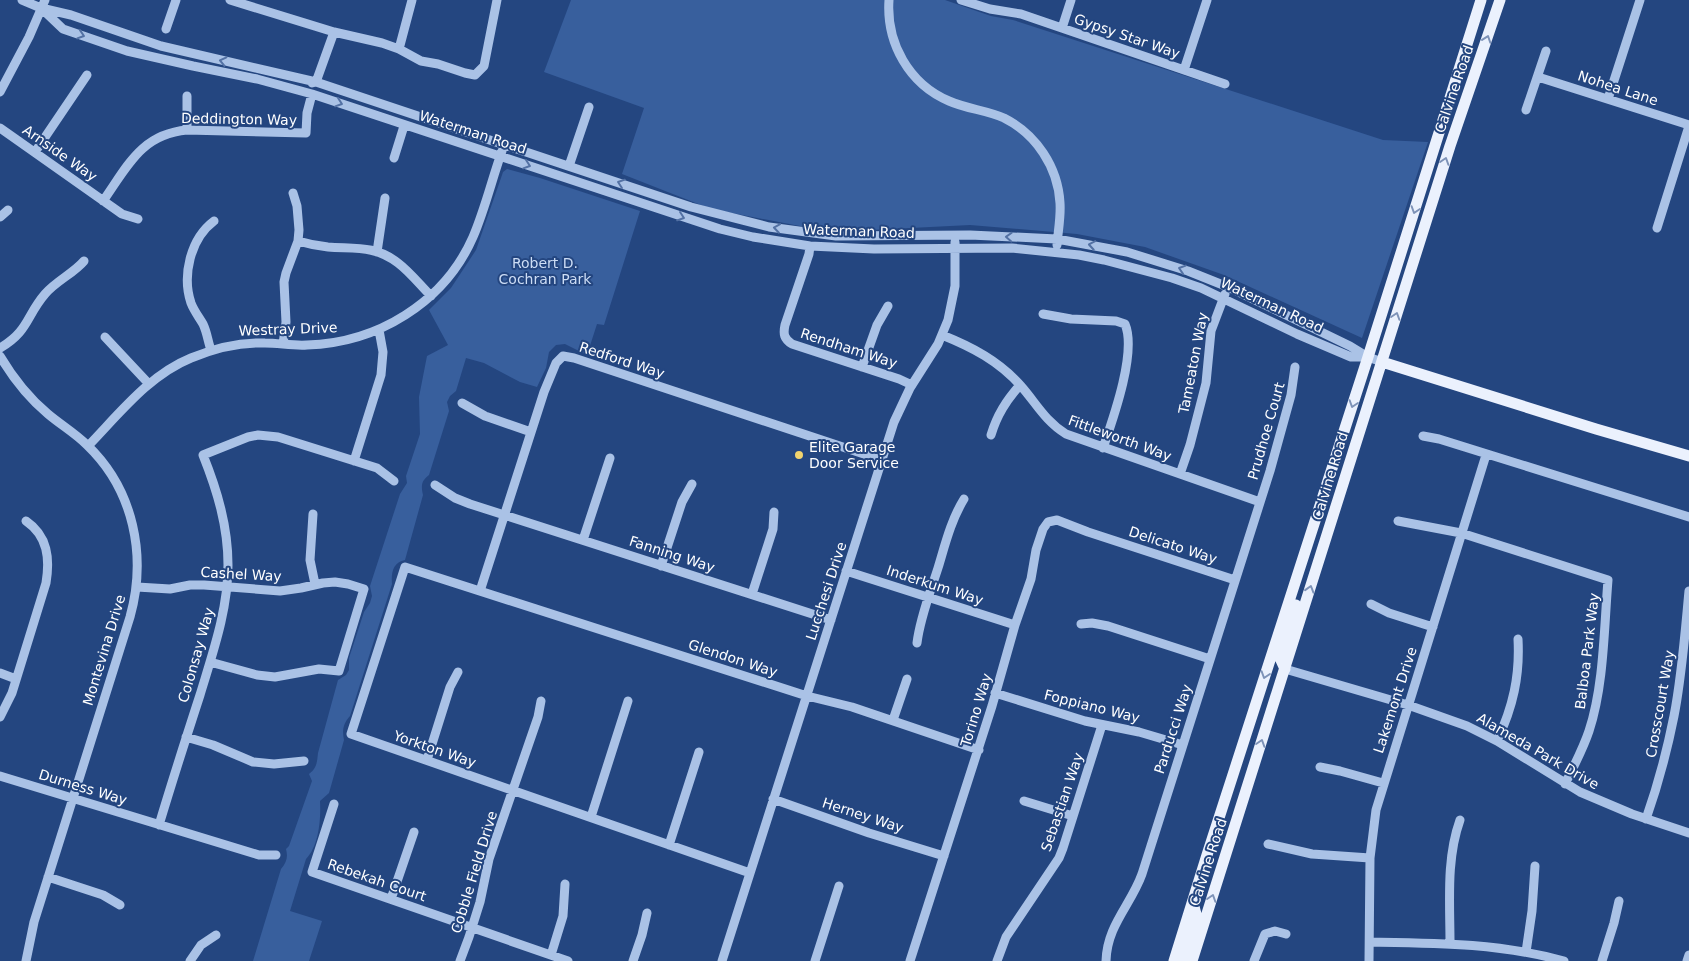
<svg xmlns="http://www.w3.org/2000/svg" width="1689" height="961" viewBox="0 0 1689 961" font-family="'DejaVu Sans',sans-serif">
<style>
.green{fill:#385f9d}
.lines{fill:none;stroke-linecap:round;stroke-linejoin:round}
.minor{stroke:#aac2e6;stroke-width:9}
.major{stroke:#ebf1fd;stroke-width:11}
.oneway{stroke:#5371a4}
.oneway2{stroke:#7e93b8}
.poi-dot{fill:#f1d36e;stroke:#244680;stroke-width:2}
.labels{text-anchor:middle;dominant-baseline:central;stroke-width:4;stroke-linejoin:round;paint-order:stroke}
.street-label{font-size:14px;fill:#fff;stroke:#244680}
.park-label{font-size:14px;fill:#cdddf5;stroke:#244680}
.poi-label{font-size:14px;fill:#fff;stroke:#244680;text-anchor:start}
</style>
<rect width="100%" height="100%" fill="#244680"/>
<!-- green -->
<path class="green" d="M571,0H945L991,16L1013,20L1383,140L1428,142L1362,338L1224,275L1145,247L1077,234L970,225L831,232L711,209L622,174L644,108L544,72Z
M507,169L540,178L640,211L604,325L597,324L587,355L565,344L556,345L549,352L546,368L537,387L520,382L484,363L466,358L456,391L450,396L447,402L449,411L429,475C421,481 421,486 423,495L405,560C393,562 391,573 392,584L350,716C343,724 342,730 344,740L329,793L320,801C321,819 319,846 306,859L290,911L322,921L309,961H253L281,869C287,862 288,857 286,849L289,846L312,781L309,774C317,768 317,762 318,753L338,680L346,675L349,670V658L364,612L370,603L372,596L370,586L400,494L407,483L406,476L420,434L419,397L427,356L448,345L429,310L451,288L476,250L501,178L503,172Z"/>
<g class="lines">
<!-- minor -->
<path class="minor" d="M22,0L41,8L71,15L161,46L316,82L691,207L769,227L836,236L970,235L1057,239L1127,252L1188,271L1228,287L1350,346L1368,357L1382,362
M230,0L334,32L382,43L399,49L421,61L438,64L465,73L475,75L484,66L497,0
M889,0C886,43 909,84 949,101C967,109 986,110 1004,118C1036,134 1058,167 1060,203C1061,217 1058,231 1057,245
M961,0L990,9L1021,14L1225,84
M42,9L63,29L127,51L193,66L257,79L312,94L720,229L753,237L810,246L874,249L1012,248L1079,255L1104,260L1172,278L1201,288L1297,334L1351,357H1368
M1062,28L1071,0
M166,29L176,0
M399,49L412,0
M1184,70L1207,0
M1538,77L1689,125
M312,83L316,82L334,32
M0,92L29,37L45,0
M1608,99L1640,0
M1526,110L1546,51
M0,128L122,214L138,219
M187,130V96
M35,152L87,75
M394,158L404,126
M569,166L589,107
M103,201C127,167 141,134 187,130L306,133L307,113L312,94
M0,217L8,210
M1657,228L1689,126
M298,241C308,244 318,246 328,247C354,249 375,245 398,263C410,272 420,285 431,296
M810,246L809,254L785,325C783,334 784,339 792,344L899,379L912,385
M377,252L385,198
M1043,314L1071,319L1116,321L1125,324C1137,352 1113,419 1103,448
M942,335C972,347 999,361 1021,386C1036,403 1045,421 1066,434L1260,502
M105,337L149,384
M283,344L286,322L284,282L286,273L298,241L299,230L297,206L293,193
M0,348C29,331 26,316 45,294C56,281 74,273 84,261
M211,350C208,342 207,332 203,324C199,317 194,311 191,303C182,276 190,239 214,221
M0,356C13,378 29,398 48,414C61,425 75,433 87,445C134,490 147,556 130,617L34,922L26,961
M862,367L877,325L888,306
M462,403L485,416L531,432
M991,435C997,415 1006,401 1020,385
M1423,436L1439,439L1689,517
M88,446C119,414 149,375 191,358C215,348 239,342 265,343C279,343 293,346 307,345C377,343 444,303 473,237C485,209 492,179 502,151
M354,461L381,375L383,352L379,330
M1180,474L1190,445L1206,383L1211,331L1225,294
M435,485L455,498L470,504L831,620
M313,514L310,560L315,584
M1398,521L1461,533L1608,580C1604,628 1604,686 1589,731C1583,749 1574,766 1565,784
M583,540L610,458
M661,566L682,502L692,484
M846,571L1015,625
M137,587L170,589L190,585H204L280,591L301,588L323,583L335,582L348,584L364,589L339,671L319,669L275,677L257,675L210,662
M480,591L544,392L556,363L563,356L574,358L882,460
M752,594L773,529L774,512
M1371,604L1389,613L1433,627
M1081,624L1092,623L1108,626L1210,659
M917,643C920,618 930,593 938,568C945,545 951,520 964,499
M1285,669L1408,705L1467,726L1497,741L1580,792L1632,814L1689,833
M0,673L16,679
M995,693L1085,721L1139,732L1183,745
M0,717L12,693L46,583C50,559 48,536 26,521
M893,720L907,679
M186,737L213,745L253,762L274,764L304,761
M1497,741C1513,707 1520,676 1518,639
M427,760L450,687L458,672
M1320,767L1340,771L1383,783
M0,776L259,855H276
M773,799L869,833L944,856
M1024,801L1073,816
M334,804L312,872L568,961
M591,817L628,701
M1646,819C1658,785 1667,751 1674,716C1682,675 1685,633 1689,591
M159,825C172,782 186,738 200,695C213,652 228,610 228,565C228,526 217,490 203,455L248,437L258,435L278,437L377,468L394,481
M1268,844L1312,854L1370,858
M669,845L699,752
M750,873L351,734L405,567L807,696L852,707L979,750
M48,877L103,895L120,905
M391,899L414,832
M1370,942C1437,943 1499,943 1564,961
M1450,943C1450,902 1446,859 1460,820
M1526,952L1532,911L1535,866
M551,955L563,916L565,884
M190,961L201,945L216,935
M460,961L469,937L480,902L489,859L538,717L541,701
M633,961L642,935L647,913
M722,961L894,422L910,388L938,344L948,320L955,286V242
M815,961L839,886
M910,961L992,706L1015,625L1031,579L1036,550L1043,529L1048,522L1057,520L1088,532L1235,580
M997,961L1006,937L1059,858L1063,848L1102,725
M1106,961C1107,925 1131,905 1142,874L1270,471L1291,395L1295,367
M1254,961L1265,934L1275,931L1286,934
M1369,961L1370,858L1376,810L1486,455
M1602,961L1614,923L1619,901
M1687,961L1689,955"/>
<!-- major -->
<path class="major" d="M1382,362L1596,429L1689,456
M1285,669L1280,658L1296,605
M1174,961L1207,855L1368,357L1481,0
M1183,961L1197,918L1193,903
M1192,961L1450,146L1500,0"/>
</g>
<!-- one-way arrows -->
<defs><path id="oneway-chevron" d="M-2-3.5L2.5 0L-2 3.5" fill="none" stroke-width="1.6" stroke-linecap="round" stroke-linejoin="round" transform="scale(1.25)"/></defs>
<g class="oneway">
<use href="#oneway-chevron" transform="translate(81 35) rotate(18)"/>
<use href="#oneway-chevron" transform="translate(223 61) rotate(-167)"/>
<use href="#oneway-chevron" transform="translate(339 103) rotate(19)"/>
<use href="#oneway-chevron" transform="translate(527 165) rotate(19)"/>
<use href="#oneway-chevron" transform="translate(621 183) rotate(-161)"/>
<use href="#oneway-chevron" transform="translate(681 217) rotate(19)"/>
<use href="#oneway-chevron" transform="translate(777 228) rotate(-172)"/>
<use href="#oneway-chevron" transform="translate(1009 237) rotate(-177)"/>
<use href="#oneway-chevron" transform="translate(1092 245) rotate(-170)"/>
<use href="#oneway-chevron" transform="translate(1182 269) rotate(-162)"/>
</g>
<g class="oneway2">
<use href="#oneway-chevron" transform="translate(1487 39) rotate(-71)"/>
<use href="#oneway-chevron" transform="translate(1445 161) rotate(-72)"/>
<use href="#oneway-chevron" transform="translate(1415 210) rotate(108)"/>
<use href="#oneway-chevron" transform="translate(1396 316) rotate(-72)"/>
<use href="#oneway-chevron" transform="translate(1353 404) rotate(108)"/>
<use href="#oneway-chevron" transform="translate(1310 589) rotate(-73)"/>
<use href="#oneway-chevron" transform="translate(1265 675) rotate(108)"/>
<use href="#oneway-chevron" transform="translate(1261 743) rotate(-72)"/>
<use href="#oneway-chevron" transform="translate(1212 898) rotate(-72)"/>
</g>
<!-- markers -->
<circle class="poi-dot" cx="799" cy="455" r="5"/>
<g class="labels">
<!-- street labels -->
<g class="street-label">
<text transform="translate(1127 36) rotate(19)">Gypsy Star Way</text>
<text transform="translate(1618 88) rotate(18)">Nohea Lane</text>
<text transform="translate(1454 89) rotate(-71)">Calvine Road</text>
<text transform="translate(239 119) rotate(1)">Deddington Way</text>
<text transform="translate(473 132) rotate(18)">Waterman Road</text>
<text transform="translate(60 153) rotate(35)">Arnside Way</text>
<text transform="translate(859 231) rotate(2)">Waterman Road</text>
<text transform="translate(1272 305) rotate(25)">Waterman Road</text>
<text transform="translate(288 329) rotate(-2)">Westray Drive</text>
<text transform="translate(849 348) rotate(18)">Rendham Way</text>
<text transform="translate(622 360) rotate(18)">Redford Way</text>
<text transform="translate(1193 363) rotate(-79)">Tameaton Way</text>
<text transform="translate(1266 431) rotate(-74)">Prudhoe Court</text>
<text transform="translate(1120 438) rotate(20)">Fittleworth Way</text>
<text transform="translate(1330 476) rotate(-73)">Calvine Road</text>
<text transform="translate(1173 545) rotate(18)">Delicato Way</text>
<text transform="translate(672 554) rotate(18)">Fanning Way</text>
<text transform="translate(241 574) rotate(3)">Cashel Way</text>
<text transform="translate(935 585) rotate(18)">Inderkum Way</text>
<text transform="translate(826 591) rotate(-72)">Lucchesi Drive</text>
<text transform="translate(104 650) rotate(-73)">Montevina Drive</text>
<text transform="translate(1587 651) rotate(-83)">Balboa Park Way</text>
<text transform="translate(196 655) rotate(-74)">Colonsay Way</text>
<text transform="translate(733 658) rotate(18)">Glendon Way</text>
<text transform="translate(1395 700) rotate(-72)">Lakemont Drive</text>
<text transform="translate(1660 704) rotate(-80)">Crosscourt Way</text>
<text transform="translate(1092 706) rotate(14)">Foppiano Way</text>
<text transform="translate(976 710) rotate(-73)">Torino Way</text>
<text transform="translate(1173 729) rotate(-72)">Parducci Way</text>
<text transform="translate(435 749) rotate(19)">Yorkton Way</text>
<text transform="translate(1538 751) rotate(30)">Alameda Park Drive</text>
<text transform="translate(83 787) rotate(17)">Durness Way</text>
<text transform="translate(1062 802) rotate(-71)">Sebastian Way</text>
<text transform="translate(863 815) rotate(18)">Herney Way</text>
<text transform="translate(1208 862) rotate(-72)">Calvine Road</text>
<text transform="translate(474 872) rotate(-73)">Cobble Field Drive</text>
<text transform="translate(377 880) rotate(19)">Rebekah Court</text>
</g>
<!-- park labels -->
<g class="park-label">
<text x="545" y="263">Robert D.<tspan x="545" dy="16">Cochran Park</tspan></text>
</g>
<!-- poi labels -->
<g class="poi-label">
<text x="809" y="447">Elite Garage<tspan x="809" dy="16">Door Service</tspan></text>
</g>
</g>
</svg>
